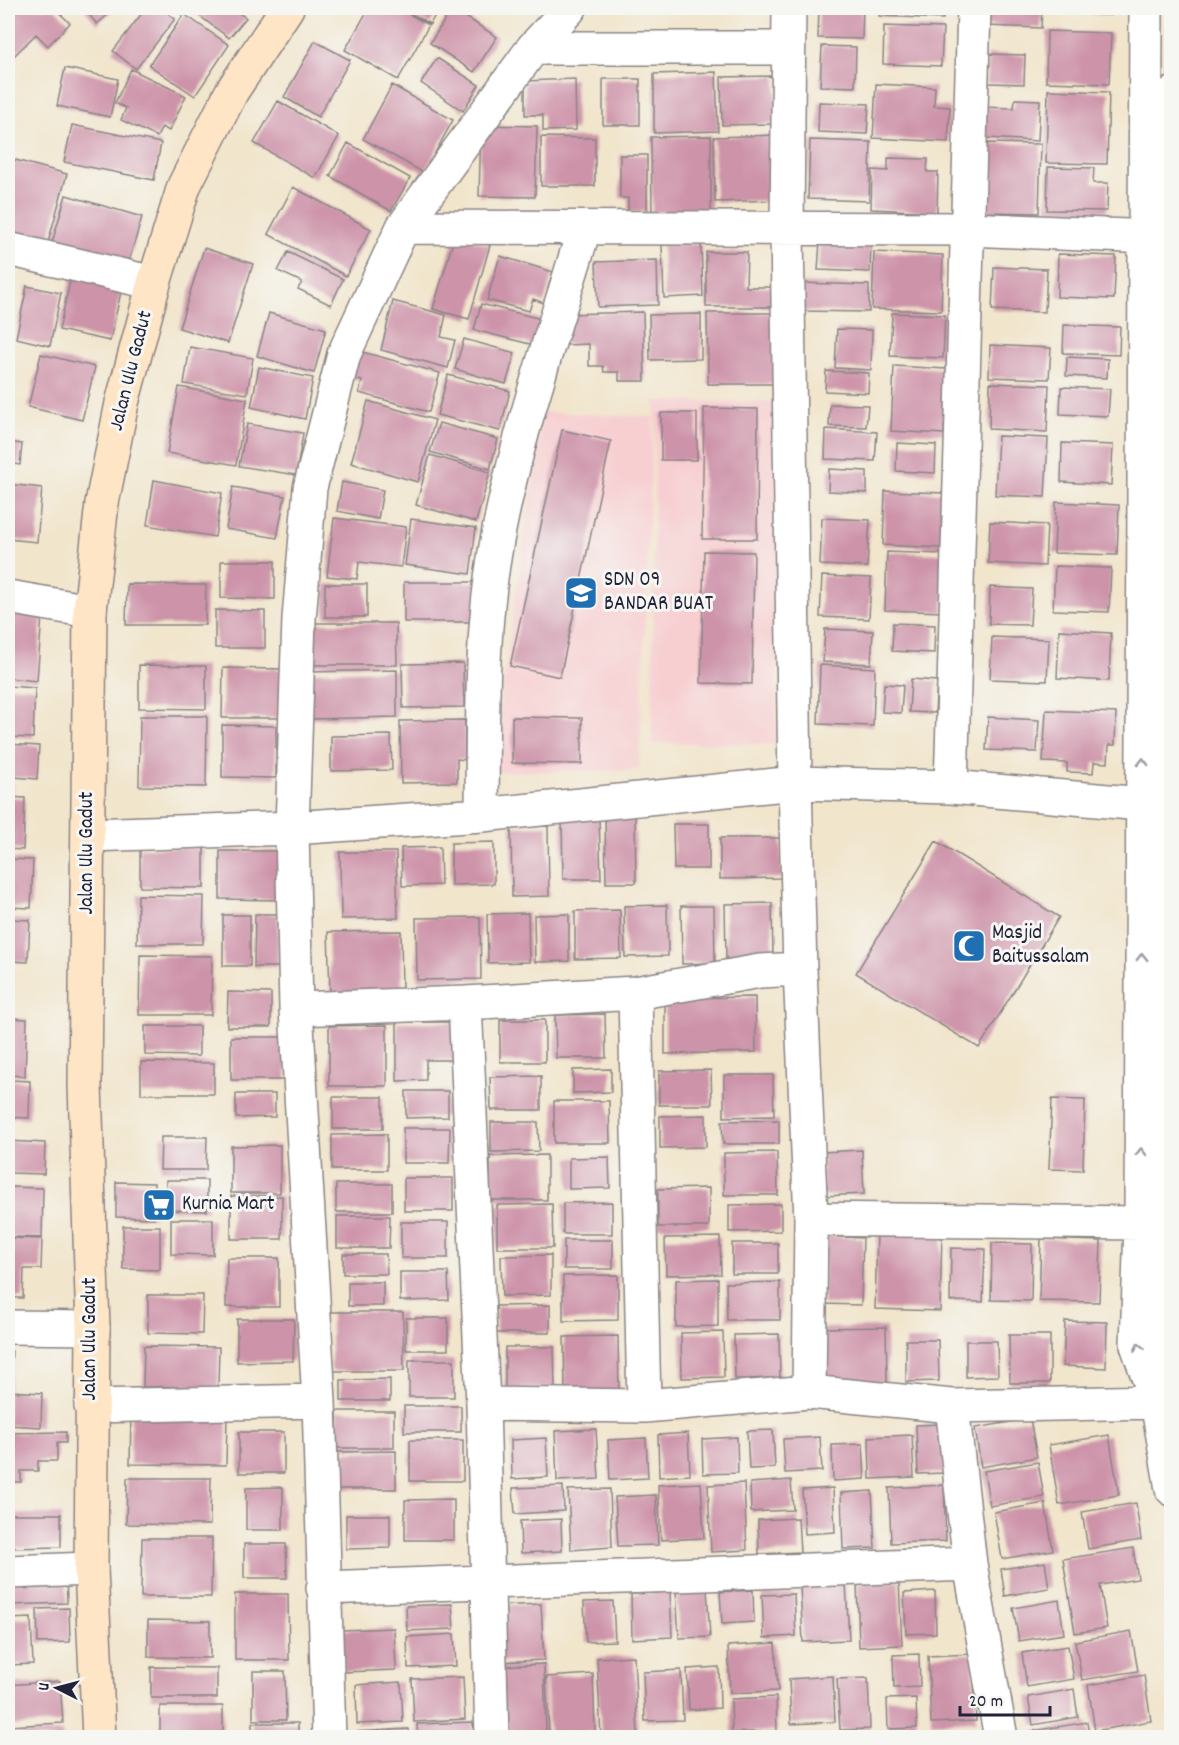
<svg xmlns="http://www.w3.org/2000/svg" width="1179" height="1745" viewBox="0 0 1179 1745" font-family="Dekko,sans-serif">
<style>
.built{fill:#f7cfd1}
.building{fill:#cd93a9}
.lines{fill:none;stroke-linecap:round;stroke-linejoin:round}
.street-casing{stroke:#8a8484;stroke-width:36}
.secondary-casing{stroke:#8a8484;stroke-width:36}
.street{stroke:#fff;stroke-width:33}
.secondary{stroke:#fee5c5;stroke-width:33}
.oneway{stroke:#9c9ca7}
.labels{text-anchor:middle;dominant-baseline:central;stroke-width:6;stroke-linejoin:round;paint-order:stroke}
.street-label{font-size:21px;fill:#22223b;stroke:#f6f6f2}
.poi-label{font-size:21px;fill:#22223b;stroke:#f6f6f2;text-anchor:start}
</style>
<rect width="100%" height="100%" fill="#f6f6f2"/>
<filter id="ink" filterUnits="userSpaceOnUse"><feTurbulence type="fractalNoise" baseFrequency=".0167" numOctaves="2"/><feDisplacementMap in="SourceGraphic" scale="12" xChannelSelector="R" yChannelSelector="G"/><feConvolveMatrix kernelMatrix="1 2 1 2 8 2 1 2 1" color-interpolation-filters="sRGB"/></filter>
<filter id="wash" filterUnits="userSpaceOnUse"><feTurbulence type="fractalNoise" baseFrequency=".008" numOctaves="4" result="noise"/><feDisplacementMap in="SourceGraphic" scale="24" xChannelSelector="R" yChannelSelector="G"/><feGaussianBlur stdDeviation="1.35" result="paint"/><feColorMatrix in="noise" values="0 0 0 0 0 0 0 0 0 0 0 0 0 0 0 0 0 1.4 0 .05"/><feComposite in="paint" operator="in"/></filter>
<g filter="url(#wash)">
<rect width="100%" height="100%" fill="#f1e5cc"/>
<!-- built -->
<path class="built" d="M655,401L778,402L776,744L652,743Z
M543,412L653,417L639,770L490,772Z"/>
<g id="blocks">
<!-- building -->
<path class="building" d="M9,8H54L70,23L48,46L36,34L12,58L8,54Z
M83,8H116L97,24Z
M146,8H161L175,19L136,69L113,51Z
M189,8H232L246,18L229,38Z
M369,8H398L429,25L398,80L345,50Z
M400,8H439L430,24Z
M452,8L497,37L474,72L430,43Z
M819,8L863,9L862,39L818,38Z
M879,8H943V19L879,16Z
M979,8H1042L1041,28L986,26Z
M1048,8H1111V15L1048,12Z
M184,14L229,45L195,96L149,65Z
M884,26L943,28L941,66L883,64Z
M1047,31L1111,33L1109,84L1046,82Z
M315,41L350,60L318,117L284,97Z
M822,46L856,47L855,87L820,86Z
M988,54L1025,55L1024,84L987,83Z
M437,58L479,85L463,111L421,83Z
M65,68L118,79L110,117L57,106Z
M131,69L186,96L169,131L162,127L157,137L121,120L126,108L115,103Z
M716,72L718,131L654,133V74Z
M776,76L777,124L722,125L721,77Z
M575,79L576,130L543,131V115H525V81Z
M603,79H640V125H603Z
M876,84L935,87L934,106L950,107L948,142L873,138Z
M392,85L453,120L424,173L363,139Z
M1048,90L1109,92L1107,164L1046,163Z
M1015,99L1040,100L1038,141L987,138L979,107L1014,108Z
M278,101L339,136L315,178L254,143Z
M819,102L869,104L867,134L818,132Z
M72,125L161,143L154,180L64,162Z
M481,125L537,126L535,197L479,196Z
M775,135L777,200L715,202L714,137Z
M711,136V212H652L651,137Z
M541,137L595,138V186H541Z
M810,140L871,142L869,201L808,199Z
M348,143L410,178L391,211L330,176Z
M986,143L1041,144L1039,213L983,212Z
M620,155H647V212H628V198H620Z
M8,158L67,174L47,246L8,235Z
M888,158L928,159L927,172H938L937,212L871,209L872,170L888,171Z
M1048,167L1094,168L1093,183H1108L1107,211L1047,210Z
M293,187L371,229L346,276L268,234Z
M66,195L142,217L127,268L51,246Z
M455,235L490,245L469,319L433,309Z
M820,241L871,243L870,272L818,270Z
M701,244L703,296L664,298L662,245Z
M204,248L253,264L228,343L179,328Z
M288,252L343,279L331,305L298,289L302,282L278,271Z
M706,252H747L746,287H772L773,307H706Z
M874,252L943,255L941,311L872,309Z
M1058,254L1116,256L1114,299L1057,297Z
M500,256L553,272L544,303L533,299L529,311L487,300Z
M657,260L658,305L598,307L596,262Z
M994,267L1047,269L1045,312L992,310Z
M72,272L123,283L110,341L59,330Z
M799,283L869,285V312L798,311Z
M27,286L61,293L50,346L16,338Z
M393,301L446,315L441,337L455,340L448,368L381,350Z
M481,304L541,319L534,345L474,330Z
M643,312L645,381H619V372H604L603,366H589V344L566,345L565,314Z
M269,313L326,329L314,373L257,356Z
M707,313H774V384H708Z
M892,313L945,315L943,358L890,356Z
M701,314V359L650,360L649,315Z
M1064,325L1120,327L1119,355L1063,353Z
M837,329L872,330L871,370L835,368Z
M464,339L515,353L506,384L455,369Z
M990,345L1051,348L1049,379L989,377Z
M190,347L253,358L247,394L184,384Z
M355,350L440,373L429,412L359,393L362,381L348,377Z
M41,354L95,367L82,420L28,407Z
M1067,357L1108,359L1107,378L1066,376Z
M894,366L947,369L944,434L891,431Z
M259,367L313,378L305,419L251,407Z
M826,371L869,373L868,393L825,391Z
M448,375L510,391L500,431L437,415Z
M990,383L1049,385L1047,432L989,429Z
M179,387L247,399L236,465L167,453Z
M1061,387L1110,389L1108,416L1060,414Z
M368,401L435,420L418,482L351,463Z
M830,404L868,405L866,427L829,426Z
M704,408L758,409L757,539H702Z
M661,413H697V460H661Z
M439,423L498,439L490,469L430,452Z
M247,424L303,433L296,475L239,466Z
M826,429L877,432L875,461L825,459Z
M562,430L611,441L560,677L510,666Z
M998,436L1048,438L1045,497L995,495Z
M8,442L22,444L20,465L8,463Z
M897,443L936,445L935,473L896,471Z
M1062,443L1113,445L1111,485L1061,482Z
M430,455L490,472L476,522L416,505Z
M829,469L867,471V493L828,491Z
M154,480L222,493L215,537L147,525Z
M342,482L383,490L378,519L337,511Z
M8,484L42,488L37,542L8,539Z
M233,487L285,496L277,538L226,529Z
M885,491L945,493L943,548L883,545Z
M1056,502L1119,505L1117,555L1054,553Z
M334,518L406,527L401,567L359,562L357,579L327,576Z
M822,518L870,520L867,567L820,565Z
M411,519L476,528L470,574L405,565Z
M990,522L1047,525L1045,566L988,563Z
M704,551L754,552L752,684L701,683Z
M887,552L945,554L943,612L885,610Z
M221,561H275V599L221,598Z
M1055,566L1111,568L1109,612L1053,610Z
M822,576L871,578L869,619L820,617Z
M404,582H477V622H404Z
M127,584L206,585L205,625H126Z
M325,584H367V617H325Z
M990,587L1032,589L1030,625L989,624Z
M215,610L265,611V648H215Z
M8,613L42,616L37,681L8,678Z
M310,623H396L397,665H310Z
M893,623L935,625L934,653L892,651Z
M825,629L873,631L871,664L823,662Z
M1059,630L1111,633L1109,681L1057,678Z
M992,637L1049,639L1047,681L990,679Z
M463,663L464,707L403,708L402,664Z
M139,665L206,666V709L139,708Z
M820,665L875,668L873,726L818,724Z
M223,668L285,669L284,718H222Z
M397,670V717L310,719L309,672Z
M911,679L937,681L935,713L909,712Z
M884,684L903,685L901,713L882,712Z
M8,686L35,688L33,738L8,737Z
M1046,710L1116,713L1115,745H1109L1108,763L1094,762L1093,773L1067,772V763L1043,762Z
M140,716H207L206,787L139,786Z
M512,717L582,718V764L512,763Z
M988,717L1039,720L1037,752L986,750Z
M465,720V760L457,759V782L401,783L400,721Z
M222,725L276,726V778L222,777Z
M391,735L392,770L331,771V736Z
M8,744L39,746L37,779L13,777L12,793H8Z
M8,797L25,798L23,850L8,849Z
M605,814H635L636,883H606Z
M562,818H599L601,879H563Z
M673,824H709V869H674Z
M548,826L549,896L512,897L511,827Z
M720,838H781L782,878L720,879Z
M936,841L1059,917L979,1048L856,973Z
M494,842V884L451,885V843Z
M440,847L441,885L402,886L401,848Z
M140,848H204V888L140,887Z
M220,851H281L280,900L220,899Z
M340,852H396L398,918L341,919Z
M8,859L33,860L31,908L8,907Z
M138,895L204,896L203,944H137Z
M772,903L773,958L726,959L725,904Z
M667,905L668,956L625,957L624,906Z
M681,906H714L715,963L682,964Z
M620,910L621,958L575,959V911Z
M8,913H11V919L30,920L28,962L8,961Z
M528,913L529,962L488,963L487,914Z
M255,914H278V967H254Z
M569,914V961L535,962L534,915Z
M223,915H250V966H223Z
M480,917L481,979L417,980L416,918Z
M401,931L402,992L330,993L328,932Z
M140,955L212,956L211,1015H139Z
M228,992L271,993V1027H227Z
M755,997L756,1052L665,1054V998Z
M605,1014L606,1058H556L555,1015Z
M8,1018L27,1019L25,1076L8,1075Z
M500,1020H545V1062H500Z
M397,1022H455V1060H426V1080L397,1081Z
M387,1025V1086H329V1026Z
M145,1026H199V1056L145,1055Z
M231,1037H287L286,1080H231Z
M141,1062L214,1063V1094H141Z
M611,1069V1092L573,1093V1070Z
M711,1070L712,1105H659V1071Z
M724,1075H773L774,1116L724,1117Z
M541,1076V1110H491L490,1077Z
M8,1080L30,1081L29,1118L8,1117Z
M406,1091H448V1117L406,1118Z
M236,1094H275V1117L236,1118Z
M333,1097H383V1129H333Z
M1052,1099L1085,1100L1083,1170L1049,1169Z
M554,1101H609L610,1143H554Z
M706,1115V1147L660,1148V1116Z
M779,1120V1144H723L722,1121Z
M491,1122H538L539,1151L491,1152Z
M403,1128H450L449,1163H403Z
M387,1134V1170H332V1135Z
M161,1137H207L206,1170H160Z
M8,1141L45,1143L44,1174L8,1173Z
M280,1145V1193H231V1146Z
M862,1150L864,1194L823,1196L822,1152Z
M777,1152L778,1195H724V1153Z
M547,1155V1200H490V1156Z
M609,1157L610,1188L569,1189V1158Z
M404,1178H453V1211H404Z
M166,1180H207V1211L165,1210Z
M116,1182L154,1183V1218L116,1217Z
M336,1184H392V1212H336Z
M8,1187L43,1188L42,1238L8,1237Z
M709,1188V1227H658V1189Z
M231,1196H282V1239H231Z
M612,1202V1234H563V1203Z
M552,1204L553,1248H497V1205Z
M781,1204V1231L729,1232V1205Z
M337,1216H390L389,1248H337Z
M171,1219H213V1255L171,1254Z
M401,1222H448V1258H401Z
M123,1226H160V1270L123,1269Z
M877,1231L942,1233L940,1311L875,1309Z
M825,1236L863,1238L861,1305L823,1304Z
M720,1237L721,1274L666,1275L665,1238Z
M8,1238L42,1239L41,1269H24L23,1298H8Z
M1041,1239L1101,1241L1099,1302L1039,1301Z
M564,1240H613V1269H564Z
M732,1243H778V1274H732Z
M992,1243L1032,1244L1031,1301L991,1300Z
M951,1248L985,1249L983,1302L950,1301Z
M343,1254H386L387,1274H343Z
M551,1255V1295L502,1296L501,1256Z
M227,1258H279V1307H226Z
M400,1272H448L449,1300L400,1301Z
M618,1275V1320L563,1321V1276Z
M718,1279V1326L676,1327V1280Z
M348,1282H383V1306H348Z
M780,1282V1320H727L726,1283Z
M148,1295H203L202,1334L148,1333Z
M550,1305V1333H496V1306Z
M331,1312H403L404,1371H331Z
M406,1318H448V1350H406Z
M237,1319H294L293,1361L237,1362Z
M1065,1321L1107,1322L1106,1368L1063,1366Z
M886,1327L887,1382L825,1383L824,1328Z
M723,1332L724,1377L682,1378L681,1333Z
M779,1334L780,1378L735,1379L734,1335Z
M1009,1335H1050V1383H1010Z
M618,1336L619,1394H565L564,1337Z
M906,1340H938L939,1381L906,1382Z
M966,1341H997L998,1376L966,1377Z
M144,1346L219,1347L218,1387H143Z
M505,1347H554L555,1388L505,1389Z
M8,1351H12L10,1388H8Z
M409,1360H454V1397H409Z
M390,1379V1401H341V1380Z
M8,1391L42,1393L41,1427L8,1425Z
M404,1406H461V1432H404Z
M337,1411H394V1448H337Z
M131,1414L227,1415L226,1465L130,1464Z
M1030,1419L1037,1457L981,1467L975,1428Z
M943,1424L945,1473L918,1474L916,1425Z
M596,1429L599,1479L557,1481L555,1431Z
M773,1430L775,1468L749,1469L747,1431Z
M66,1432V1443H57V1461H38V1471H21V1482H8V1433Z
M239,1432H284V1473H239Z
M688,1433L690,1475L659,1477L658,1435Z
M912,1435L914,1477L870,1479L869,1437Z
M1109,1435L1119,1495L1059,1505L1049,1445Z
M737,1437L738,1473L703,1474L702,1439Z
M820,1437L822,1471L785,1473L783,1439Z
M546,1438L548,1477L512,1479L511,1440Z
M646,1438L648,1478L610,1480L608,1440Z
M410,1440H463V1481H410Z
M863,1444L865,1479L833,1481L832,1445Z
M396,1451V1489H337L336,1452Z
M1038,1462L1044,1497L990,1506L984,1471Z
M127,1478H211L210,1525L126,1524Z
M791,1480L793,1510L751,1512L750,1483Z
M701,1483L704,1538L661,1540L658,1485Z
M744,1483L747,1550L711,1552L708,1485Z
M944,1485L946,1541L891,1543L889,1488Z
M563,1486L564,1511L515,1514L513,1488Z
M283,1487V1530H246V1488Z
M833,1488L835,1532L805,1534L802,1490Z
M610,1489L612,1547L571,1550L568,1490Z
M872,1491L875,1548L843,1549L841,1493Z
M656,1495L658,1545L618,1546L615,1497Z
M454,1499V1540H405V1500Z
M1045,1503L1053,1550L1002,1559L994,1512Z
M1136,1503L1141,1540L1088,1549L1082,1512Z
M8,1514H61V1547L8,1548Z
M346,1515H390V1548L346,1549Z
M798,1518L800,1552L759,1554L758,1520Z
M561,1519L562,1551L521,1553L520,1521Z
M142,1538H212L211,1597H141Z
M244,1544H286L287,1578H244Z
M1133,1548L1138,1579L1100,1585L1107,1628L1075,1633L1063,1559Z
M1045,1562L1049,1588L1005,1596L1001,1569Z
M66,1571L67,1603L8,1605V1573Z
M899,1581L902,1645L859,1647L857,1583Z
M846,1583L849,1640L803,1642L800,1586Z
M707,1589L710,1637L679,1638L676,1590Z
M753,1590L754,1622L722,1624L720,1592Z
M935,1591L936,1633L906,1634L904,1593Z
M670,1592L672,1637L632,1639L631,1594Z
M235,1594H288L289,1660H235Z
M794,1594L796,1636L764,1638L762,1595Z
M1059,1600L1064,1634L1019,1641L1013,1608Z
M613,1601L615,1641L586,1642L584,1602Z
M452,1604L454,1629L407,1631L406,1606Z
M541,1604L544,1660L497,1662L494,1606Z
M69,1608L70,1642L38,1643L37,1609Z
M31,1618L33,1664L8,1665V1619Z
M148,1620L210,1621V1658L148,1657Z
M394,1628L396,1670L344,1672L342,1630Z
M1131,1631L1138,1671L1082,1680L1075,1641Z
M454,1634L456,1666L408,1668L407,1637Z
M775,1643L778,1691L730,1693L728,1646Z
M1068,1646L1074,1679L1027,1687L1022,1653Z
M919,1654L920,1687L894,1688L893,1655Z
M973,1654L976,1721L931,1723L928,1656Z
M634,1656L638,1737L601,1738L597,1658Z
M544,1664L546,1732L501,1734L499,1666Z
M151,1667L217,1668V1698H151Z
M719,1667L720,1708L689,1710L687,1669Z
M681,1670L683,1720L645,1721L643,1672Z
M253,1671H285L286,1720H253Z
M593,1674L595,1732L549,1734L546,1677Z
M1144,1675L1151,1721L1095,1731L1088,1685Z
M833,1676L835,1722L791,1724L789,1679Z
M463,1677L465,1719L414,1722L412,1679Z
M868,1678L870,1729L840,1730L837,1679Z
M60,1681L63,1723L8,1726V1685Z
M401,1682L403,1722L357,1724L356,1685Z
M1074,1689L1078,1717L1033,1725L1028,1697Z
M776,1697L777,1731L732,1733L731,1699Z
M916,1698L917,1728L888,1729L887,1699Z
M160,1706H223V1738H160Z
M473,1722L474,1738H418L417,1724Z
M1087,1722L1090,1738H1033L1032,1731Z
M252,1723H298V1738H252Z
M409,1729L410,1738H351V1732Z
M62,1732L63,1738H8V1735Z"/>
</g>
</g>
<g filter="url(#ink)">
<use href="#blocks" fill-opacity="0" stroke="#8a8484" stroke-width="1.5"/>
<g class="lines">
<defs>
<path id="street" d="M789,8L787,230L795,783L800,969L811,1219L809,1392
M1146,8L1141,1223L1137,1345L1157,1402L1172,1489
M533,48H787
M403,227L533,48L570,8
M8,249L154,283
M8,597L90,611
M951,787L974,8
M482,815C483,727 480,639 495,552C513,445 553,334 584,229
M89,835L292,828L482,815L795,783L951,787L1164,806
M635,993L644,1406
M465,1003L635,993L760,971L800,969
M296,1009L465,1003L483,1404L492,1738
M811,1219L1141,1223
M8,1327L93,1328
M1157,1401L1170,1332L1166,238L1172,94
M483,1404L644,1406L809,1392L952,1406L970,1564L1001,1738
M91,1406L319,1401
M952,1406L1157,1402
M8,1572L91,1569
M323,1588L970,1564
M329,1738L319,1401L296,1009L292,828L299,619L310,488L344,354L403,227L969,229L1172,238"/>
<path id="secondary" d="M99,1738L91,1569L93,1328L85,1085L90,611L102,503L122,403L154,283L184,186L232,91L287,8"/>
</defs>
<!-- street casing -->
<use href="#street" class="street-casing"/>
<!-- secondary casing -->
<use href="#secondary" class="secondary-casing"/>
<!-- street -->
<use href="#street" class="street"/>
<!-- secondary -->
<use href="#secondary" class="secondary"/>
</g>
<!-- one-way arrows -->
<defs><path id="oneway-chevron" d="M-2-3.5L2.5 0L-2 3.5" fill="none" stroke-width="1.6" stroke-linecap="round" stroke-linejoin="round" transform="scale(1.5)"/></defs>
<g class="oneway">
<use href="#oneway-chevron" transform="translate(1143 762) rotate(-90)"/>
<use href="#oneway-chevron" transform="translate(1142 957) rotate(-90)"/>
<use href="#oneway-chevron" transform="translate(1141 1152) rotate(-90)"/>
<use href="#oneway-chevron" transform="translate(1139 1347) rotate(-101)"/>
</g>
</g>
<!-- icons -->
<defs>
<symbol id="school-square" viewBox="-11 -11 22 22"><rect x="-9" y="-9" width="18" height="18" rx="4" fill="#1f6fb2" stroke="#f6f6f2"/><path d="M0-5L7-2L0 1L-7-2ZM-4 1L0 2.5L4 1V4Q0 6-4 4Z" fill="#fff"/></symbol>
<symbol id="mosque-square" viewBox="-11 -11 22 22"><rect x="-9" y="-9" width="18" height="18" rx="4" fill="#1f6fb2" stroke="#f6f6f2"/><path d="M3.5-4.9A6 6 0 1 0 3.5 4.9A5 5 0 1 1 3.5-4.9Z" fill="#fff"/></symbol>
<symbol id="supermarket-square" viewBox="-11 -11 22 22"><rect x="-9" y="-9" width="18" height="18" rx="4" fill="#1f6fb2" stroke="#f6f6f2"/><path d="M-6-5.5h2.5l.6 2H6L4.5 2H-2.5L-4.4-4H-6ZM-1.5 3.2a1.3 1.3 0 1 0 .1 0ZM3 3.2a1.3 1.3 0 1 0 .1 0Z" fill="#fff"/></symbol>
</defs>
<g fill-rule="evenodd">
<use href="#school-square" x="562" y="574" width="38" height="38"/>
<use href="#mosque-square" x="950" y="927" width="38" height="38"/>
<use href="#supermarket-square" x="140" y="1186" width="38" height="38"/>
</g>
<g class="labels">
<!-- street labels -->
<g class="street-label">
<text transform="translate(132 371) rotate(-76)">Jalan Ulu Gadut</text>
<text transform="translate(88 853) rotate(-90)">Jalan Ulu Gadut</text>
<text transform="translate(91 1339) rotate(-90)">Jalan Ulu Gadut</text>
</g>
<!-- poi labels -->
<g class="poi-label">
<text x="604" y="581">SDN 09<tspan x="604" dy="24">BANDAR BUAT</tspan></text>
<text x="992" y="934">Masjid<tspan x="992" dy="24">Baitussalam</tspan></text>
<text x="182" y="1205">Kurnia Mart</text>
</g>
</g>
<!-- margin -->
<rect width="1179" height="1745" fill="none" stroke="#f6f6f2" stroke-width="30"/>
<!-- north arrow -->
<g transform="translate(57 1688) rotate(276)" stroke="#f6f6f2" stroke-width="4.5" paint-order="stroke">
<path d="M0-4.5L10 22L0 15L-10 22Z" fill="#22223b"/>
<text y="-9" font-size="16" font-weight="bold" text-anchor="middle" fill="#22223b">U</text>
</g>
<!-- scale -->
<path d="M960 1706v9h90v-9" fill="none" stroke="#22223b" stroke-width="3"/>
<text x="969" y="1706" font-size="18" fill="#22223b" stroke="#f6f6f2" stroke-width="4.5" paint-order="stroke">20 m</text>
</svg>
